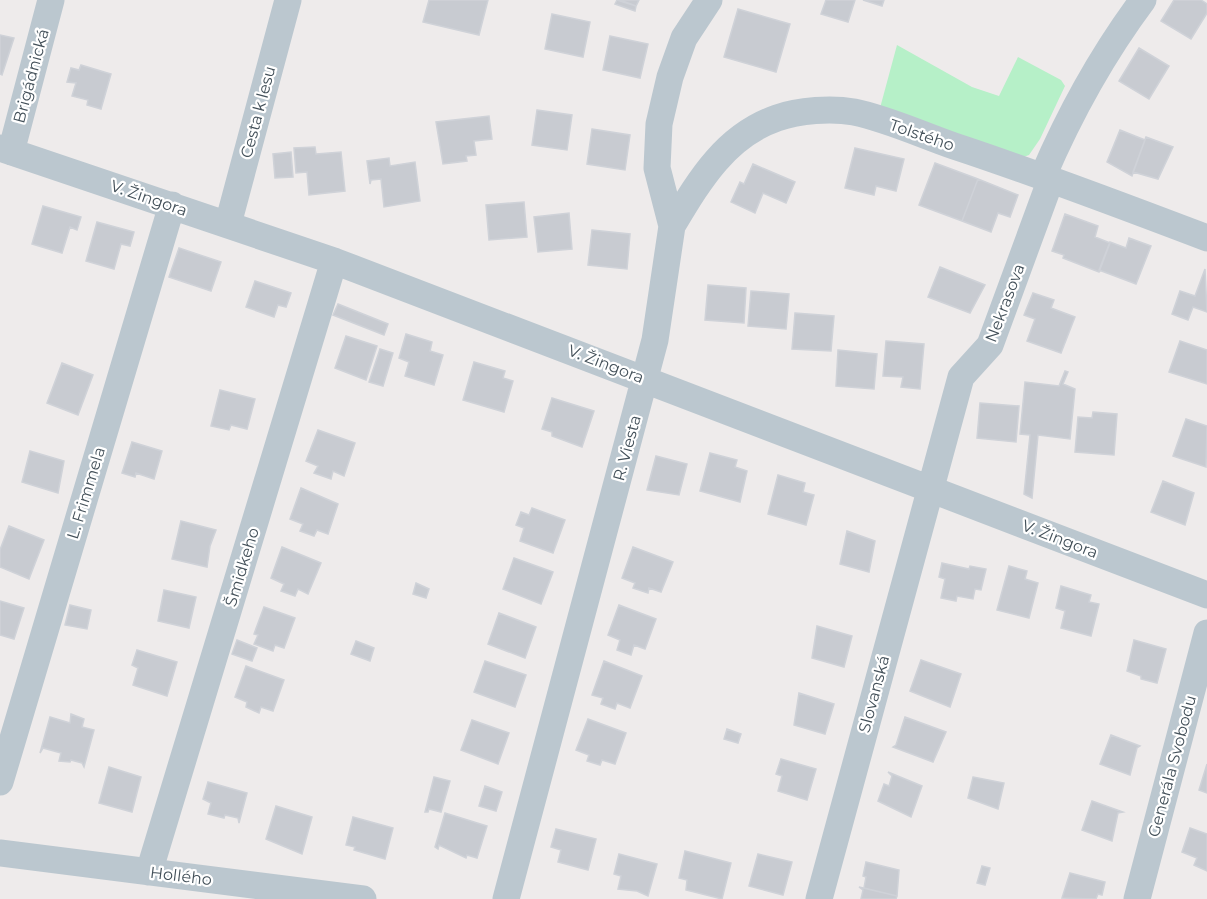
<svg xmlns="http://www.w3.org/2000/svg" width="1207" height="899" viewBox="0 0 1207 899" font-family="Montserrat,sans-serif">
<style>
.green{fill:#b6f0c8}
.building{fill:#c8cbd1;stroke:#cfd2d8;stroke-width:1.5}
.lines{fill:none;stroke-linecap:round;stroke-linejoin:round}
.street{stroke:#bbc7cf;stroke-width:27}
.labels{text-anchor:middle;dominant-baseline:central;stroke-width:4.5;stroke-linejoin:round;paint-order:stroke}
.street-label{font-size:16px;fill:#435059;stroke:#fff}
</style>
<rect width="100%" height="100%" fill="#eeebeb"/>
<!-- green -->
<path class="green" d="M897,45L972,87L999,96L1018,57L1061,80L1065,86L1040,139L1029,155L1015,160L880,108Z"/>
<!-- building -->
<path class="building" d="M429,0H488L479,35L423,22Z
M617,0L636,6L635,11L615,4Z
M620,0H639L636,6Z
M826,0H855L848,22L821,14Z
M863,0H884L882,6Z
M1174,0H1201L1207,4V13L1191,39L1161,21Z
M738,9L790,24L776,72L724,57Z
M552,14L590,22L583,57L545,49Z
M0,35L14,38L2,75L0,74Z
M610,36L648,44L640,78L603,70Z
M1139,48L1169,66L1149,99L1119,81Z
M81,65L111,74L101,109L87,105L88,100L72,96L76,83L67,82L71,68L79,70Z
M537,110L572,115L567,150L532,145Z
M489,116L492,139L474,141L476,155L466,156L467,161L443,164L436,122Z
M592,129L630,135L625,170L587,164Z
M1120,130L1145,140L1132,176L1107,162Z
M1146,137L1173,147L1158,179L1133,172Z
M315,147L316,154L341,152L345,191L309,195L307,172L296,173L294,148Z
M855,148L904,159L896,191L876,186L874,195L845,188Z
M291,152L293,177L275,178L273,154Z
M389,158L390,166L415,162L420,201L384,207L381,179L371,180L370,184L367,161Z
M935,163L978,179L962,221L919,205Z
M753,164L795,182L786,203L763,193L755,213L731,202L740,182L744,184Z
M978,179L1018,195L1010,217L998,213L991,232L962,221Z
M524,202L527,237L489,240L486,205Z
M43,206L81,217L77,230L70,227L62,253L32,244Z
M569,213L572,249L538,252L534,217Z
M1065,214L1098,226L1095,237L1110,243L1099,272L1063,258L1064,255L1052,251Z
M97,222L134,232L130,246L121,244L114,269L86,261Z
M592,230L630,234L627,269L588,265Z
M1129,238L1151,246L1136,284L1099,270L1110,242L1126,248Z
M179,248L221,262L211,291L169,277Z
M940,267L985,285L970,313L928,297Z
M1205,269L1207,312L1193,307L1188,320L1172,314L1180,291L1195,296Z
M255,281L291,293L286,307L278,305L274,317L246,307Z
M708,285L746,288L744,323L705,320Z
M751,291L789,294L786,329L748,326Z
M1033,293L1054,300L1051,308L1075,317L1061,353L1027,341L1035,319L1024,315Z
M338,304L388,324L384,335L333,315Z
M795,313L834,316L831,351L792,349Z
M406,334L432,342L430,351L443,355L434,385L405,376L409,362L399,358Z
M346,336L377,346L366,380L335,368Z
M886,341L924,344L920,389L901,387L903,377L883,376Z
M1180,341L1207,350V384L1169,372Z
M380,349L393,353L383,386L369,382Z
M838,350L877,354L874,389L836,386Z
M474,362L505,371L503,378L513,381L504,412L463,400Z
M62,363L93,375L78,415L47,403Z
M1065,371L1068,372L1063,384L1075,389L1070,439L1038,435L1032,498L1024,494L1030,435L1020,434L1025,382L1059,386Z
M220,390L255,399L247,429L231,425L229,430L211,426Z
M552,398L594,411L582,447L552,436V432L542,429Z
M980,403L1019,406L1016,442L977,438Z
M1093,412L1117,414L1114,455L1075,452L1078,417L1092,418Z
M1186,419L1207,426L1206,467L1173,456Z
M318,430L355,443L344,476L333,471L331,479L314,473L318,466L306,461Z
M132,442L162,451L154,479L136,473L135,477L122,473Z
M30,451L64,461L58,493L22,482Z
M710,453L737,460L735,467L747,471L740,502L700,491Z
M656,456L687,464L679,495L647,490Z
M778,475L805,483L803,492L814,495L806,525L768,514Z
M1163,481L1194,493L1185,525L1151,512Z
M301,488L338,504L328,534L317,530L314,536L300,531L303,524L290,519Z
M532,508L565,520L553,553L520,541L524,528L516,525L521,512L529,515Z
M181,521L216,530L210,546L207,567L172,559Z
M9,526L44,540L29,579L0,567V550Z
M847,531L875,541L869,572L840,564Z
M282,547L321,563L308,594L298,589L295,596L281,591L284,584L271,578Z
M633,547L673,562L661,592L649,588L648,593L633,588L635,583L622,578Z
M514,558L553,572L541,604L503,589Z
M942,563L969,569L970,566L986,569L981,590L975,589L973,599L957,596L956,601L941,598L945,579L939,577Z
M1009,566L1027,571L1025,579L1038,583L1029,618L997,610Z
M416,583L429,589L426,598L413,594Z
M1061,586L1091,595L1089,602L1099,604L1091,636L1061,628L1065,611L1056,608Z
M164,590L196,597L189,628L158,621Z
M0,601L24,608L14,639L0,635Z
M70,605L91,610L87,629L65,625Z
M619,605L656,619L645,649L634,645L631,655L617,650L620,640L608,635Z
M264,607L295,618L284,648L275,645L273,651L254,644L258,635L254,634Z
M499,613L536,627L525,658L488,644Z
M817,626L852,636L844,667L812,658Z
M237,640L257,648L252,661L232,654Z
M1134,640L1166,649L1157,683L1141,679V676L1127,671Z
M356,641L374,648L370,661L351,654Z
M137,650L177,662L167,696L133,685L138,668L132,665Z
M921,660L961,674L950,707L910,691Z
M485,661L526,675L515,707L474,692Z
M604,661L642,676L630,708L617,703L615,709L601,704L603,698L592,695Z
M246,666L284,680L273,711L261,707L259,713L246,707L247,702L235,697Z
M799,693L834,704L825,734L794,725Z
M71,714L84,719L82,727L94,730L84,767L82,763L71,760L70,762L59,761L61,753L43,748L40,753L50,717L70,723Z
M905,717L946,732L933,762L893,747L896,745Z
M588,719L626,733L615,764L602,760L600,765L587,761L589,755L576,750Z
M472,720L509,733L498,764L461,750Z
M727,729L741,734L738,743L724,739Z
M1111,735L1140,746L1137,748L1130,775L1100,764Z
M781,759L816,769L807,800L778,791L782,776L776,774Z
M1207,764V793L1199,790Z
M109,767L141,777L132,812L99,803Z
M888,772L922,786L911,817L878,801L884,784L889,786L892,776Z
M434,777L450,781L441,812L429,809L428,812H425Z
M973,777L1004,783L998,809L968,798Z
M208,782L247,793L239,823L238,818L225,815L224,818L208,814L211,803L203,799Z
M485,786L502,792L496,811L479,806Z
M1092,801L1123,812L1118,813L1112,841L1082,830Z
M276,806L312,817L302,854L266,839Z
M445,813L487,826L477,858L467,855L466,858L439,845L438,849L435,847Z
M353,817L393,828L385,859L354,850L355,847L346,845Z
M1190,828L1207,834V871L1194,865L1197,858L1182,852Z
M556,829L596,839L588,870L558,862L561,850L551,847Z
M685,851L731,863L722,899L686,890L687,880L679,878Z
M619,854L657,864L648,896L637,891L618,889L621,876L614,874Z
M758,854L792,862L783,895L749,886Z
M866,862L899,870L897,896L864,888L866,877L863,876Z
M982,866L990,868L985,885L977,883Z
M1070,873L1105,882L1102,895L1098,894L1096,899L1062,898Z
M859,887L897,896L896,899H861L863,890Z"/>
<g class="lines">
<!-- street -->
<path class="street" d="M0,148L334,261L1207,595
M11,152L51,0
M1043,176C1070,113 1102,55 1143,0
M228,224L288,0
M672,226C699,181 725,136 777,118C799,110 832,108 854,112C888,119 922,135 954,146C1039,174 1123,206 1207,238
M0,782L172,205
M0,853L363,899
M149,872L334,261
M506,899L655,340L672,226L657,168L659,124L670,77L684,38L709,0
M819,899L961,377L990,345L1051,179
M1137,899L1207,633"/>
</g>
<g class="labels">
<!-- street labels -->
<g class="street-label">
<text transform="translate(31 76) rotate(-75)">Brigádnická</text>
<text transform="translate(258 112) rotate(-75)">Cesta k lesu</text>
<text transform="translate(922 135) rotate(19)">Tolstého</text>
<text transform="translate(149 198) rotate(19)">V. Žingora</text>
<text transform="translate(1005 303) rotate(-69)">Nekrasova</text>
<text transform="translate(606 364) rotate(21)">V. Žingora</text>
<text transform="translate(627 448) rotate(-75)">R. Viesta</text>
<text transform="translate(86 493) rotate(-73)">L. Frimmela</text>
<text transform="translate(1060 539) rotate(21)">V. Žingora</text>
<text transform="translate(242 567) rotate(-73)">Šmidkeho</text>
<text transform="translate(874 694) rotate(-75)">Slovanská</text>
<text transform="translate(1172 766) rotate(-75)">Generála Svobodu</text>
<text transform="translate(181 876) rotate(7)">Hollého</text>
</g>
</g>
</svg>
